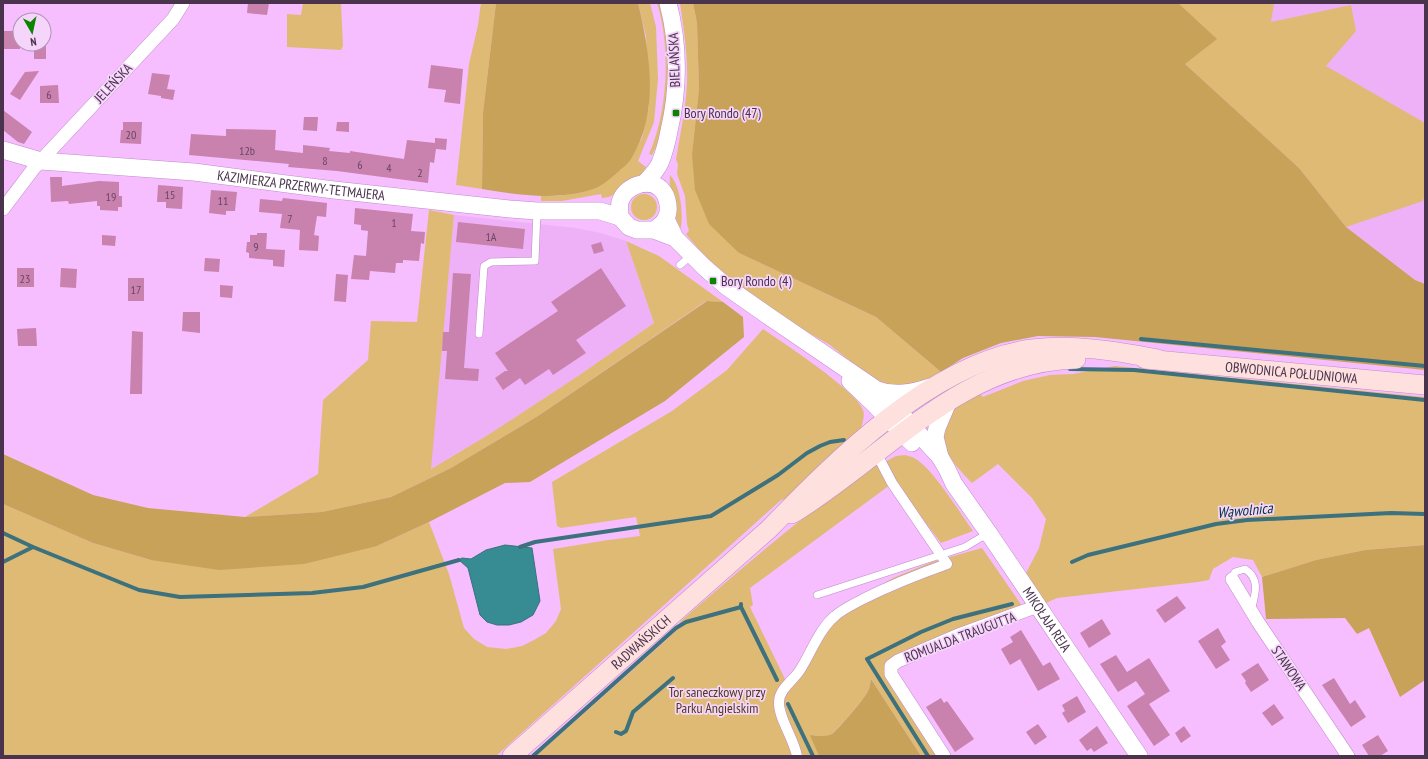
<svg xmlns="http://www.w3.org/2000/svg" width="1428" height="759" viewBox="0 0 1428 759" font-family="'PT Sans Narrow',sans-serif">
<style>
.built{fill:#eeb1f7}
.green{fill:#dfba74}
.forest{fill:#c8a259}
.water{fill:#368c92;stroke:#3c717d}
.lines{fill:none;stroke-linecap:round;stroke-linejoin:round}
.stream{stroke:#3c717d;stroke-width:4}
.building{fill:#c981ae}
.service-casing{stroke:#c08bc8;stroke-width:8}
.pedestrian-casing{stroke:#c08bc8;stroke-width:11}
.minor-casing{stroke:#c08bc8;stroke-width:14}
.tertiary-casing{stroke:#c08bc8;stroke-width:18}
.secondary-casing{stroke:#c08bc8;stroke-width:20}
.service{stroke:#fff;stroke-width:7}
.pedestrian{stroke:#fff;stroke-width:10}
.minor{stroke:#fff;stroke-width:13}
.tertiary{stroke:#fff;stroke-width:17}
.secondary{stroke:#fee0df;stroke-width:19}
.poi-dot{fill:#0b8400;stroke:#f6d5fb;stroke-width:1.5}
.labels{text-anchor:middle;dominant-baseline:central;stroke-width:3.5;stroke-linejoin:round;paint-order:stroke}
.number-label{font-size:12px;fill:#6a4665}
.street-label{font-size:14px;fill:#4a334d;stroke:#f6d5fb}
.poi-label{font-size:14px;fill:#4a334d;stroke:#f6d5fb;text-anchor:start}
.park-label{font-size:14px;fill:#4b3b1b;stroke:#f6d5fb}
.water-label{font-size:15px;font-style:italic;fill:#003539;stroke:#f6d5fb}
</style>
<rect width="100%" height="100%" fill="#f6befe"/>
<!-- built -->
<path class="built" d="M1264,3H1425V284L1415,280L1346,227L1299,168L1185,64Z
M454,215L576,228L601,233L626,241L654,323L581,374L488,435L430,469Z"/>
<!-- green -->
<path class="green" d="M303,3H341L343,46L341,50L287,47V14L301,15Z
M481,3H496L483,113L482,189L456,185L469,64L478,25Z
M638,3H650L656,27L658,79L654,122L638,161L646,167L641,176L616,193L609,197L602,198L601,194L562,201H541V195L558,196L582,192L630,160L642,138L649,106L646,36Z
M657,3H661L669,45L668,88L665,112L659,141L652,155L649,154C668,112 671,47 657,3Z
M680,3H693L697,23L699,89L692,154L739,253L876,317L941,372L928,379L911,385L893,386L877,380L861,370L830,345L785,319L723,274L706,258L686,234L689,231L687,224L685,196L677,174L678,164L676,160C680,134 686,109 687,83C688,56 684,30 680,3Z
M1178,3H1274L1271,22L1351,5L1356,31L1326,66L1425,123V193L1423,201L1346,227L1299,168L1185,64Z
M670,175C681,187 683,212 681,228C672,220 669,187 670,175Z
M631 207a13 13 0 1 1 26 0a13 13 0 1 1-26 0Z
M429,210L454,215L431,469L488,435L581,374L654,323L626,241L659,256L723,302L706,301L538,416L451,468L391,497L322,512L245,517L318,474L323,400L368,360L371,321L417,322Z
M763,329C782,342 857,391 863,410C865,416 863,421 861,428L789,498L781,500L496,756H3V504L93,543L151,560L377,546L429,522L449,574L464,628L474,639L487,647L506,649L522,646L534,640L546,633L556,621L561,609L553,549L608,540L640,536L636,517L561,528L557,526L552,482L672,411L727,370Z
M1115,366L1425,397V545L1365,550L1316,560L1262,577L1253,560L1233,557L1213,569L1209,580L1198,582L1057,598L1046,603L1026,573L1039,548L1046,519L1032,498L998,464L972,483C957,467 937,448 944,424C947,416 951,410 958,404C964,399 972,396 979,392L983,397L1023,381L1050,375L1073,374Z
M905,455C907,456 911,456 914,458C932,467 960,513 973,531L941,543L894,481L885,462L896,456Z
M876,464L880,467L890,485L750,588L753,605L750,607L786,681L803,656L816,631L830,613L895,577L932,562L982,548L1029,616L957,641L904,663L894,671L940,756H921L871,679C870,683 870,688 868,691C866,697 836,731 832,734C825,737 818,736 811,735L819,756H536L674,633L681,621C744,566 807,512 876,464Z"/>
<!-- forest -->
<path class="forest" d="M496,3H638C650,53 660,112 631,159C628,164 622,168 618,172C611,178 602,186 593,189C558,201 518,195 482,189L483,113Z
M693,3H1178L1217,39L1185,64L1299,168L1346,227L1415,280L1425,284V370L1095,337L1038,336L1001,343L963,358L941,372L876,317L739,253L709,224L695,190L692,154L699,89L697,23Z
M707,301L723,302L743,317L744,337L665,401L530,482L505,483L429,522L377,546L304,564L219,570L151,560L93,543L3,504V454L93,495L148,508L245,517L322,512L391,497L451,468L538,416Z
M1425,545V680L1400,697L1369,628L1357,634L1345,618L1266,619L1262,577L1316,560L1365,550Z
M871,679L921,756H819L810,735C818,736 824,737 832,734C836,732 866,697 868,691C870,688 870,683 871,679Z"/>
<!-- water -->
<path class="water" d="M505,545L532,548L540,601L533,615L521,622L509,625H497L487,622L480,615L468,568L459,560L462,558L471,559L486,550Z"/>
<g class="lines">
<!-- stream -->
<path class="stream" d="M1141,339L1425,366
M1070,369L1134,370L1425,400
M3,533L33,547L139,590L180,597L312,593L363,587L459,560
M520,547L535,542L711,516L778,475L807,453L820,446L830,442L844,440
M3,562L33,547
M1072,562L1088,555L1216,524L1247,520L1391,513L1425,514
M741,607L777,680
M788,704L813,756
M616,732L621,734L626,731L633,712L673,678
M533,756L676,628L686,622L741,607V604
M928,756L867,659L921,632L953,619L1012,604"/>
</g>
<!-- building -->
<path class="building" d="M248,3H269L267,15L247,13Z
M3,31H20V49H3Z
M34,44H46V59H34Z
M431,65L463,69L460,104L444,102L446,90L428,88Z
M39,71L20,100L10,94L25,72Z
M152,73L170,75L167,89L175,90L173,100L161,98V96L148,94Z
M58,85L59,103H40V86Z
M3,110L32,132L24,144L18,142L3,130Z
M304,117H318L317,131L303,130Z
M123,122H142L141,144L120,143L121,130H123Z
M337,122H349V132L336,131Z
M226,129L276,130L275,150L303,153V145L330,148L329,151L350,153V151L404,159L407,140L435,143V138L447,139L446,150L436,149L434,163L430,162L428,183L337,171L288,167L289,164L189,155L191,134L226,136Z
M50,177H62V186L99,181L119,182V196H122V207H118V211L100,210V206H97V201L69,204L68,201L51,202Z
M158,185L183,187L182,209L166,208V202H157Z
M211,190L237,192L235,211H226V215L209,213Z
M283,198L327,203L326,217L317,216L314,235L319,236L318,251L299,250L300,230L280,228L282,214L259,212L260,199L282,201Z
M355,208L413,214L411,231L425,232L424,244L421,243L419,261L403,260V263H396L395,273L370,271L369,280L351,279L354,255L366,256L368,231L361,230V225L354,224Z
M458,222L525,229L523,249L456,242Z
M257,233H267L266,249L285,250L284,267L273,266V260L249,258V253L246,252L247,242H250V235H257Z
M102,235L116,236L115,246L102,245Z
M601,242L604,251L594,254L591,245Z
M205,258L220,259L219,272L204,271Z
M17,268H34V287H17Z
M61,268L77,269L76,288L60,287Z
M601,268L626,306L576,340L586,353L553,375L549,369L525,385L520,378L503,390L495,378L505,371H508L495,353L558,311L551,302Z
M453,273L471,274L464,368L479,369L478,381L445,379L447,351H442L443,332H449Z
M336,274L348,275L346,302L334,301Z
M128,278H144V301H128Z
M220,285L233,286L232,298L220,297Z
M183,312H200V333L182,331Z
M36,328L37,346H18L17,329Z
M132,331L143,332L142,394H130Z
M1177,596L1186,608L1165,623L1156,610Z
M1102,619L1111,634L1089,648L1080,633Z
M1218,628L1226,642L1221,646L1230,660L1216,669L1198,641Z
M1021,630L1043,666L1050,662L1060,679L1038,691L1020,659L1010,665L1001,649L1013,642L1010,637Z
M1116,655L1127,672L1149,658L1170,691L1149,704L1170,735L1154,746L1127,706L1145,694L1136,681L1118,692L1100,664Z
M1258,663L1269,680L1251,692L1245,683L1246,681L1241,674Z
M1334,678L1350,704L1355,700L1366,717L1351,727L1322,685Z
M1077,696L1086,712L1068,723L1062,713L1065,711L1062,705Z
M941,698L944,703L947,701L974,739L955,752L926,707Z
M1274,704L1284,718L1272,726L1262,713Z
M1038,724L1047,737L1035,745L1026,732Z
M1097,726L1108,743L1094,752L1091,748L1087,751L1079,740Z
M1184,726L1191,736L1181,743L1175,733Z
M1378,735L1388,751L1380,756H1369L1362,745Z"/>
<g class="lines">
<defs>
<path id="service" d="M680,265L692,255
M479,334L484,266L491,262L535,261L537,211
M1232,579L1235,572L1245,569C1261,579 1255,595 1251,611
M817,595L965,547L980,538L990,535"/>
<path id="pedestrian" d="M797,756C794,739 778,717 779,702C779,689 794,680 800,670C811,653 819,629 835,616C843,609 854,604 863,599C891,585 919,574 947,564L892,483L881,462"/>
<path id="minor" d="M3,209L34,168L173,19L183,3
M1232,579L1258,622L1348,756
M944,756L891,674V666L898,661L961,634L1038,606"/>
<g id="tertiary">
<path id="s1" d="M3,150L41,161L194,172L334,190L510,209L537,211H600L620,217"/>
<path d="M645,183C650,177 657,170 660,163C664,153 667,142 669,131C679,88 679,45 668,3"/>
<path id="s2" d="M666,219L675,238L704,267L727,287L767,315L877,390L898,411L940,457L947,469L954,484L990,535L1139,756"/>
<path d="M654,230C658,227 662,225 665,220C671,211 668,196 661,189C648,177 625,186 620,202C619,207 620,212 620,217L629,227L637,230H654L675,238"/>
<path d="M850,381L873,403L912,443"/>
<path d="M877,390C895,396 912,393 930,387"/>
<path d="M940,457L935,437L937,428L948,402"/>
</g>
<g id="secondary">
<path id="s3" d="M1145,359L1425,385"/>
<path d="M792,514C884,458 960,362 1076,359"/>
<path id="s4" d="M512,756L769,529C836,460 933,362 1032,349C1074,344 1116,351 1158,359"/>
</g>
</defs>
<!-- service casing -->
<use href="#service" class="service-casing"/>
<!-- pedestrian casing -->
<use href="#pedestrian" class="pedestrian-casing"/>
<!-- minor casing -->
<use href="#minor" class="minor-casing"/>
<!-- tertiary casing -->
<use href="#tertiary" class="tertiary-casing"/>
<!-- secondary casing -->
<use href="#secondary" class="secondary-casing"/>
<!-- service -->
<use href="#service" class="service"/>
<!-- pedestrian -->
<use href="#pedestrian" class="pedestrian"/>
<!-- minor -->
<use href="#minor" class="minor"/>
<!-- tertiary -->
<use href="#tertiary" class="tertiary"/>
<!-- secondary -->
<use href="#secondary" class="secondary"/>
</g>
<!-- markers -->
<g class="poi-dot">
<rect x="672" y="109" width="8" height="8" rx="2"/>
<rect x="709" y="277" width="8" height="8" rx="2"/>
</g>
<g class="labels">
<!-- number labels -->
<g class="number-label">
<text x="49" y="94">6</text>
<text x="131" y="134">20</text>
<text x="247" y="150">12b</text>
<text x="325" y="160">8</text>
<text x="360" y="164">6</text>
<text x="389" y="167">4</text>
<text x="420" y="172">2</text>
<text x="170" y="194">15</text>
<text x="111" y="196">19</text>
<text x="223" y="200">11</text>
<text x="290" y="218">7</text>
<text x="394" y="222">1</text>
<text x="491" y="236">1A</text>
<text x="256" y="246">9</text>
<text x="25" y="278">23</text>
<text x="136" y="289">17</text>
</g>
<!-- street labels -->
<g class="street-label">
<text transform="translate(674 60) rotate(-92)">BIELAŃSKA</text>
<text transform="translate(113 83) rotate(-47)">JELEŃSKA</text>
<text stroke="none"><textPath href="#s1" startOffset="301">KAZIMIERZA PRZERWY-TETMAJERA</textPath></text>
<text stroke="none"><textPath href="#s3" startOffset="147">OBWODNICA POŁUDNIOWA</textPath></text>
<text stroke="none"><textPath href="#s2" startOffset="561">MIKOŁAJA REJA</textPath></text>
<text transform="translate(960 637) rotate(-21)">ROMUALDA TRAUGUTTA</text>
<text stroke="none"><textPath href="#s4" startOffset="172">RADWAŃSKICH</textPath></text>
<text transform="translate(1289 668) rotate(56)">STAWOWA</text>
</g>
<!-- poi labels -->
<g class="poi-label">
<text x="684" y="113">Bory Rondo (47)</text>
<text x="721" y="281">Bory Rondo (4)</text>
</g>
<!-- park labels -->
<g class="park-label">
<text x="717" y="692">Tor saneczkowy przy<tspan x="717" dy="16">Parku Angielskim</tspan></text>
</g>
<!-- water labels -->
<g class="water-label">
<text transform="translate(1245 510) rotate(-5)">Wąwolnica</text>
</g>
</g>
<!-- border -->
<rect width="1428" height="759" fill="none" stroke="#4a334d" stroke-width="8"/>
<!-- north arrow -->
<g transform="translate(32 32) rotate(171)"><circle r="19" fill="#f6d5fb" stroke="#b194b5"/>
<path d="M0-3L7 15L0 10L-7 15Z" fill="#0b8400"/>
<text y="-6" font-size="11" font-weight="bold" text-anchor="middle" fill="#4a334d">N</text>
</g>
</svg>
